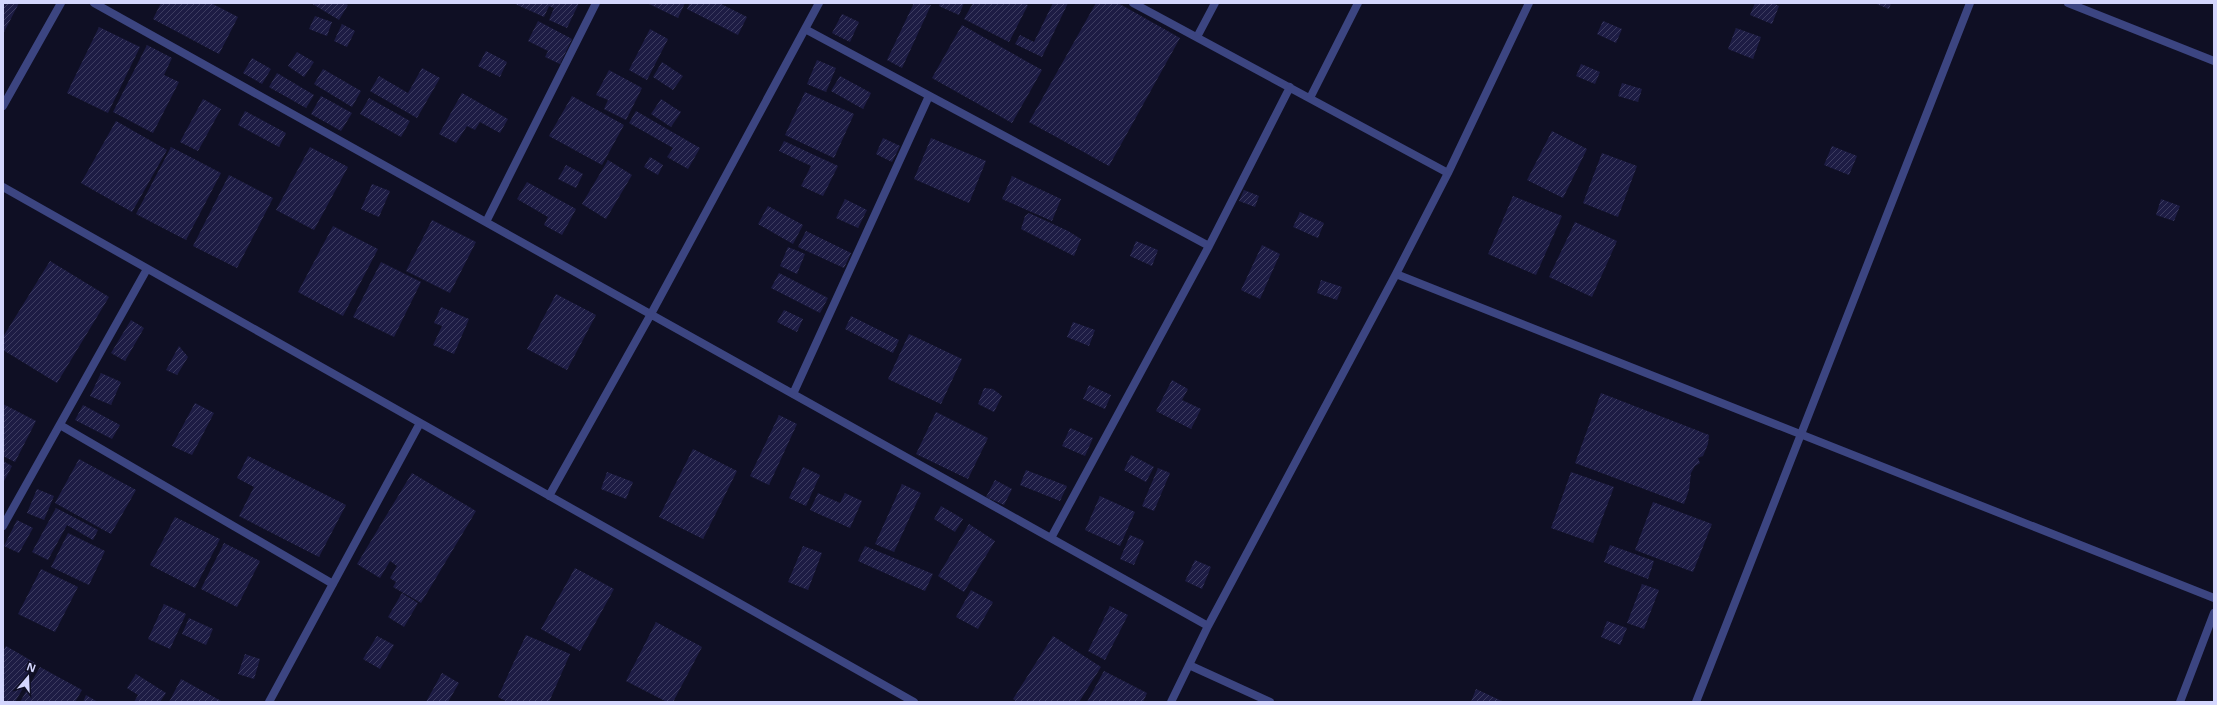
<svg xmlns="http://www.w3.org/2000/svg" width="2217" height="705" viewBox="0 0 2217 705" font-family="'Noto Sans',sans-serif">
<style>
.building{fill:url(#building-hatch)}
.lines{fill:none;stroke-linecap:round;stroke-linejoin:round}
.street{stroke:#3c4581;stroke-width:8}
</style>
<defs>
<pattern id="building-hatch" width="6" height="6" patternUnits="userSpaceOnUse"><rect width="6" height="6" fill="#1d1c44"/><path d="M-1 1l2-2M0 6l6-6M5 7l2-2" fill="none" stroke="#3d3c60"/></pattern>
</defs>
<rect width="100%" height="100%" fill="#0f0f24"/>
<!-- building -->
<path class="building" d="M3,3H19L3,34Z
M161,3H211L238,17L219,54L153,19Z
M311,3H344L348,5L339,20Z
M513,3H579L567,28L549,20L554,8L549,6L544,17Z
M647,3H685L678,18Z
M690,3H719L747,17L738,35L687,9Z
M914,3L931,5L902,68L887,60Z
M940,3H964L959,15L939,6Z
M973,3H1023L1028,5L1009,42L964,19Z
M1053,3H1068L1042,57L1015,44L1020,35L1034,42Z
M1096,3H1118L1180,38L1109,166L1029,122Z
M1755,3H1773L1779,6L1772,24L1750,15Z
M1874,3H1891L1889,9Z
M842,14L859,22L850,42L832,33Z
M315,16L332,22L327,36L309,29Z
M538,21L572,39L560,64L545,57L548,51L528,41Z
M1603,21L1622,29L1616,43L1597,34Z
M342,24L355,31L347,47L334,41Z
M962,25L1042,70L1012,123L932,78Z
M99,27L140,47L108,113L67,93Z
M1736,28L1761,37L1753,59L1728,49Z
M650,29L668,39L647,80L629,70Z
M147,45L172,58L164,75L179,82L153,133L113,112Z
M486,51L507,62L500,77L478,66Z
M297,52L314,62L304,77L288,66Z
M252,58L271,69L262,84L243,73Z
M817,60L836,68L826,92L807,84Z
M662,62L683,76L673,90L653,77Z
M1581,64L1600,72L1595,84L1576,76Z
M422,68L440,78L417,118L370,91L379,76L408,93Z
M323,69L361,91L352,107L314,84Z
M609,70L642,88L626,120L604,109L608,100L596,95Z
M277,73L314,95L306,108L269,87Z
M840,76L871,93L863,109L831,91Z
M1622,83L1642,89L1638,102L1618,96Z
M805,92L854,114L834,158L785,135Z
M462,93L508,119L500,133L480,122L475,130L467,126L456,143L439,134Z
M321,96L352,113L341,131L311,114Z
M572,96L624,125L602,165L549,136Z
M369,98L410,121L401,137L360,114Z
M203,99L221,109L198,151L180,142Z
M661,99L681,112L671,127L651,114Z
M245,111L286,133L279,147L238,125Z
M636,111L700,148L688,169L667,157L673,148L629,123Z
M116,121L167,150L132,212L81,183Z
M1552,131L1587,149L1563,198L1527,180Z
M883,138L900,146L892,162L876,154Z
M931,138L986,161L969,203L914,179Z
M784,141L838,166L823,196L801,186L811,166L779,151Z
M1832,146L1857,156L1849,175L1824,165Z
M171,147L221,173L186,240L136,214Z
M310,147L348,167L314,230L276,210Z
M1602,153L1637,166L1618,217L1583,203Z
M650,157L663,165L658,175L644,167Z
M608,160L632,175L606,219L582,204Z
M566,165L583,174L576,188L558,179Z
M229,175L273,198L237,268L193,246Z
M1012,176L1061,199L1052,221L1002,199Z
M527,182L576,209L562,235L544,225L548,217L517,199Z
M372,184L390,191L379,217L361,209Z
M1244,190L1259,196L1255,207L1239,201Z
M1513,196L1562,216L1536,275L1488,254Z
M845,199L867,210L858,228L836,218Z
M2161,199L2180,206L2174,221L2156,215Z
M768,206L803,225L793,244L758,224Z
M1300,212L1324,223L1318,238L1293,227Z
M1029,213L1068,231L1081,239L1074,256L1021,229L1025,216Z
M432,220L476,242L450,293L406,271Z
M1575,222L1617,241L1592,297L1549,277Z
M333,226L378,249L343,316L298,292Z
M806,231L851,253L844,268L798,247Z
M1136,241L1158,250L1152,266L1130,256Z
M1262,245L1280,254L1260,299L1241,290Z
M788,247L805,254L797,274L780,266Z
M50,261L109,297L57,383L3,350V337Z
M381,262L421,282L394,337L353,317Z
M779,273L828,298L820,313L771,288Z
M1321,280L1342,287L1337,300L1317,293Z
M556,294L596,315L567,370L527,349Z
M441,307L469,319L454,354L433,345L442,326L434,323Z
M784,310L803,319L797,332L777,322Z
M851,316L899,340L893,353L845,329Z
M131,320L144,328L125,361L111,353Z
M1073,322L1095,330L1089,346L1067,337Z
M909,334L962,359L941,404L888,379Z
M179,346L188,357L177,375L166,370Z
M101,373L121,382L111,405L90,396Z
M1172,380L1188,389L1182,400L1201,409L1191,429L1156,411Z
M1089,385L1111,395L1105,409L1083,399Z
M984,388L993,389L1002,396L994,412L978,404Z
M1601,393L1709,435L1708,444L1703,456L1698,458L1700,463L1695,466L1691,473L1689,490L1684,504L1575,463Z
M195,403L214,413L192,455L172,446Z
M3,404L36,421L15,462L3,456Z
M83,405L120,425L112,439L75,420Z
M936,412L988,438L968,479L916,454Z
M779,415L797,424L769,485L750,476Z
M1070,428L1093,438L1085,456L1062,446Z
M693,449L737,471L703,539L659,517Z
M1131,455L1154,467L1146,482L1124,470Z
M248,456L346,505L319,557L239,516L254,487L237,478Z
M79,459L136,490L111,534L55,503Z
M3,461L12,466L3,483Z
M803,467L820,475L806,506L789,498Z
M1158,468L1170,473L1154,511L1142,506Z
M1026,470L1067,486L1060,501L1020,485Z
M607,472L633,482L626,499L601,489Z
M1571,472L1614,487L1593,543L1551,528Z
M412,473L476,511L421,603L393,587L396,582L390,578L397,566L390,561L380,578L357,564Z
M995,480L1012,489L1004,505L986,497Z
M902,484L921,493L894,552L875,544Z
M37,489L54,496L44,520L27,513Z
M818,493L840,503L845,493L862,501L850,528L810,510Z
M1100,496L1135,512L1120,546L1085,530Z
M1653,502L1712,524L1693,572L1635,550Z
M941,506L963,519L955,532L934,519Z
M56,508L98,530L93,540L67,525L48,560L32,552Z
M175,517L220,539L195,588L150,565Z
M17,520L33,528L19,553L4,546Z
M969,524L995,541L964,592L938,576Z
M68,533L105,551L89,585L51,567Z
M1130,535L1144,541L1134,565L1120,559Z
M224,543L260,561L237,607L201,589Z
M1610,545L1654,561L1648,579L1604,562Z
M803,546L822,553L808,590L788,582Z
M865,546L933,574L925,591L858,561Z
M1195,560L1211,567L1202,589L1185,581Z
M575,568L614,589L580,651L541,629Z
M41,569L78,587L55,632L18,614Z
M1642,584L1659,590L1644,629L1627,623Z
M971,590L993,602L978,629L956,617Z
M402,593L418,603L404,627L388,617Z
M164,604L186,614L170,649L148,639Z
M1110,606L1128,615L1105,660L1088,651Z
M189,618L213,629L206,645L182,634Z
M1607,621L1627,628L1620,645L1601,637Z
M656,622L702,647L673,702H667L626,681Z
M526,635L570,654L549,702H508L498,697Z
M377,636L394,645L380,669L363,659Z
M1053,636L1101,667L1079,702H1017L1013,699Z
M6,646L37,664L15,702H3V651Z
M245,654L260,659L254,679L238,674Z
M40,667L82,690L75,702H20Z
M1104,671L1147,693L1143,702H1087Z
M442,673L459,683L448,702H426Z
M136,674L166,693L160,702H134L138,695L127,688Z
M181,679L223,702H169Z
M1476,689L1504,702H1471Z
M86,695L98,702H83Z"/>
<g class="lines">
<!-- street -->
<path class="street" d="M94,3L1208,626
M1133,3L1448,173
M2068,3L2214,61
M805,29L1209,246L1051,538
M1197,37L1215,3
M1310,98L1358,3
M3,106L61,3
M3,187L914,702
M486,222L596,3
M1209,246L1290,87
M1396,274L2214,598
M793,394L929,96
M60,425L333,584
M549,496L651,314L819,3
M3,526L147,269
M1189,665L1270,702
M269,702L420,423
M1171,702L1208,626L1396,274L1448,173L1529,3
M1696,702L1970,3
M2180,702L2214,613"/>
</g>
<!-- border -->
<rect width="2217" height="705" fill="none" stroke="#d4d6fd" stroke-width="8"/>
<!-- north arrow -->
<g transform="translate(28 677) rotate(19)" stroke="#0f0f24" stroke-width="3" paint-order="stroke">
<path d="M0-3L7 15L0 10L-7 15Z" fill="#d4d6fd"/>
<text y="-6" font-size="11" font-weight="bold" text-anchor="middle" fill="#d4d6fd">N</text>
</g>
</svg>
